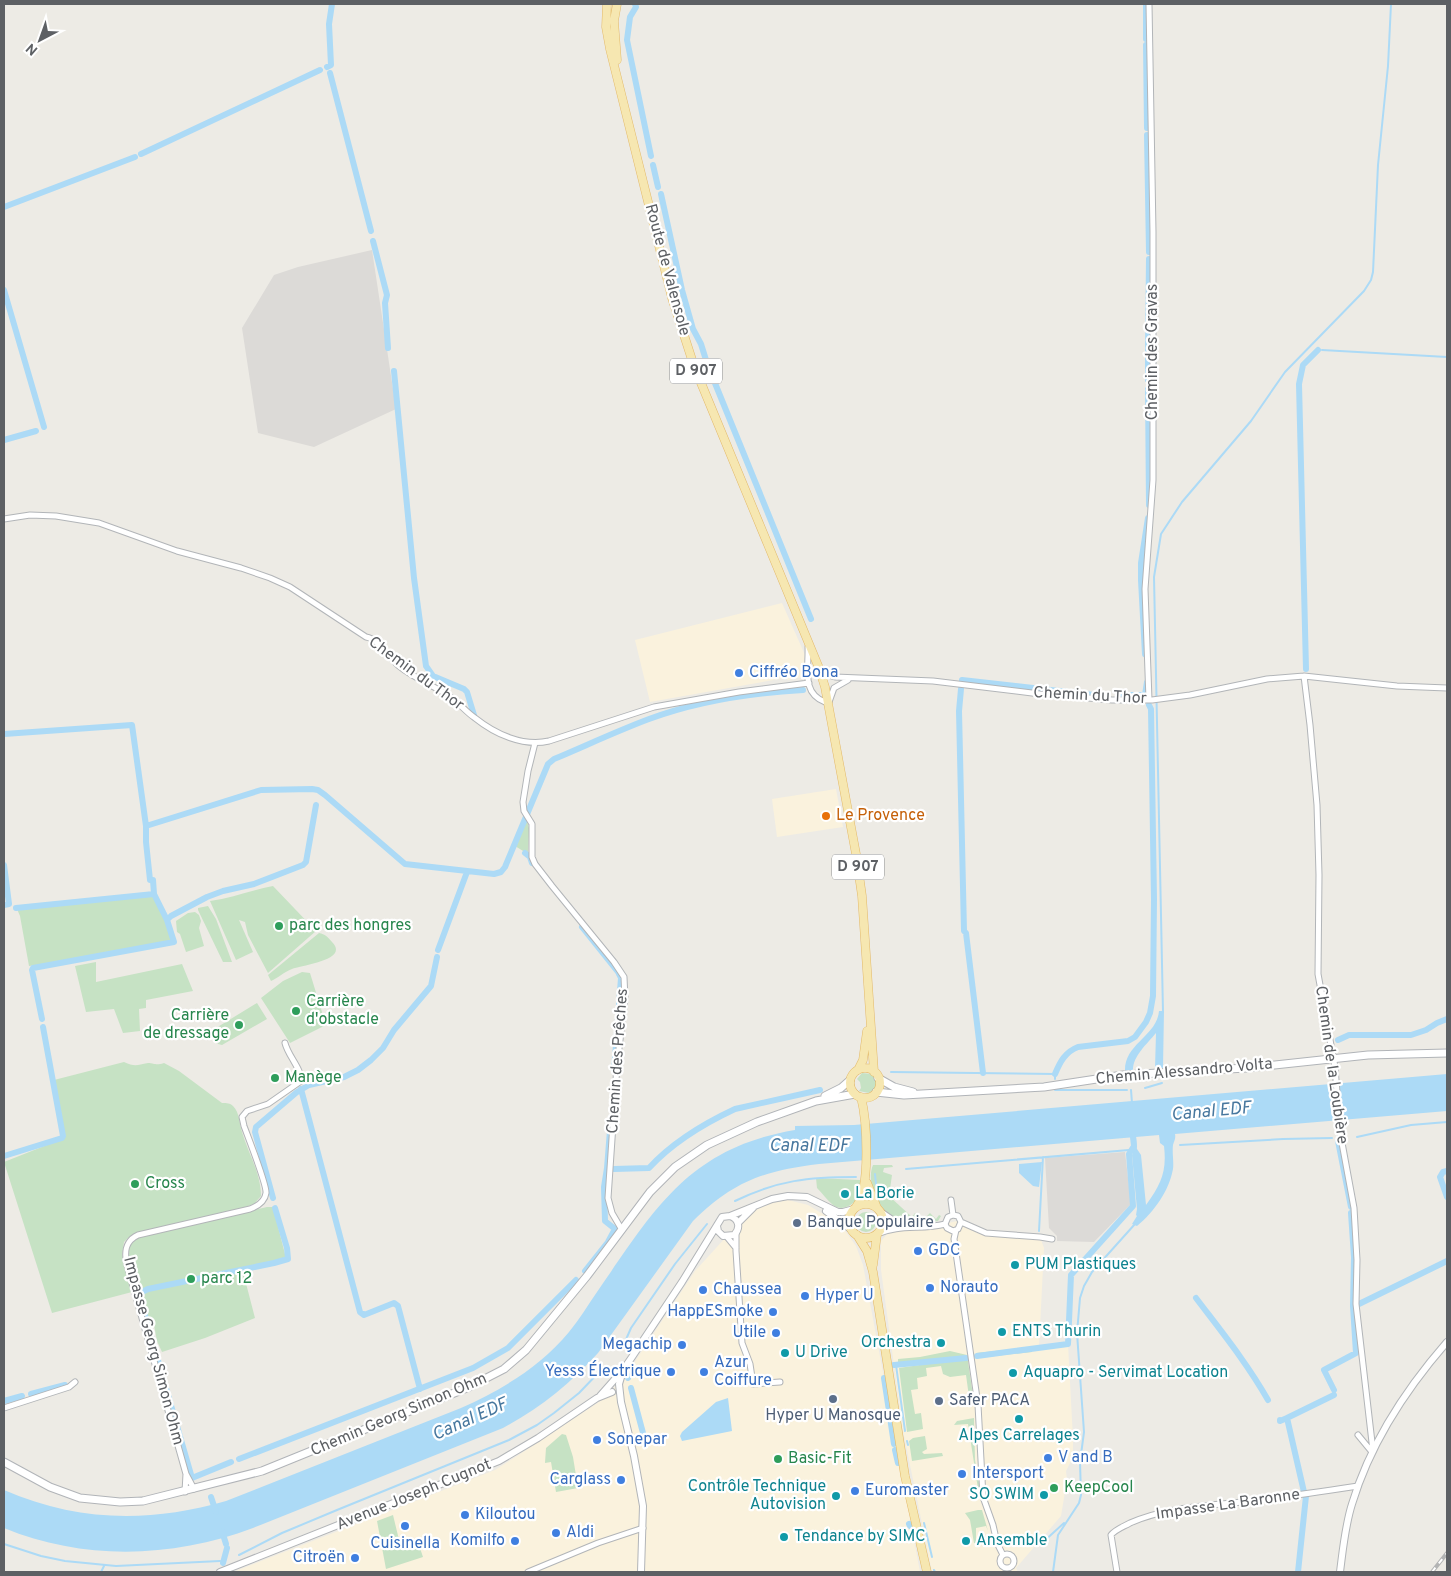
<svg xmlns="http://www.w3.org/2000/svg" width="1451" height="1576" viewBox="0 0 1451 1576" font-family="Overpass,sans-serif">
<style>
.commercial{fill:#faf2dd}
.industrial{fill:#dcdad7}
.green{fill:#c6e2c4}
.water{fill:#acdaf6}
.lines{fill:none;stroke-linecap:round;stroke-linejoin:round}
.stream{stroke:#acdaf6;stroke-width:2}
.canal{stroke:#acdaf6;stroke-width:6}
.minor-casing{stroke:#b2b5b8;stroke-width:7}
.tertiary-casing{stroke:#b2b5b8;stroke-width:8}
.secondary-casing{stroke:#b1b4b8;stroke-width:9}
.primary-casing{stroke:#e3b969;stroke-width:9}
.minor{stroke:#fff;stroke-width:5}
.tertiary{stroke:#fff;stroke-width:6}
.secondary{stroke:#fff;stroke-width:7}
.primary{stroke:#f6e7b1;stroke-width:8}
.rail-casing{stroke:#b3b4b4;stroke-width:4}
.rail{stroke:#fff;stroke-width:2;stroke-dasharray:5.5;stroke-linecap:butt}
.shop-dot{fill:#3f7fe0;stroke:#fff;stroke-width:2}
.food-dot{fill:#e8710a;stroke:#fff;stroke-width:2}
.leisure-dot{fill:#2e9e5b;stroke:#fff;stroke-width:2}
.culture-dot{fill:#0f9aa8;stroke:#fff;stroke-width:2}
.service-dot{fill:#5c6f8a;stroke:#fff;stroke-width:2}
.labels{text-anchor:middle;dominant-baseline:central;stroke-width:4.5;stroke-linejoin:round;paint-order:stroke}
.shield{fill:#fff;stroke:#8e9092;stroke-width:1}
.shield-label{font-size:15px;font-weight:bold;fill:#5d6064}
.street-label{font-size:16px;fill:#5d6064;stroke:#fff}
.shop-label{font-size:16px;fill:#366cbe;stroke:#fff;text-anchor:start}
.food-label{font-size:16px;fill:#c56008;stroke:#fff;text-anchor:start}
.leisure-label{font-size:16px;fill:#27864d;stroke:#fff;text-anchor:start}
.culture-label{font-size:16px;fill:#0d838f;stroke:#fff;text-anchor:start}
.service-label{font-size:16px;fill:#4e5e75;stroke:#fff;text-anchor:start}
.water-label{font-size:18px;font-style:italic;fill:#47779e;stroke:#fff}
</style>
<rect width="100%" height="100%" fill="#edebe5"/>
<!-- commercial -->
<path class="commercial" d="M782,603L805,655L807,673L802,677L788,680L785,678L650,702L635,640Z
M836,789L843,827L777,837L772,799Z
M788,1200L808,1205L841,1225L856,1246L863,1265L920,1572H233L495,1470L534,1445L605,1398L628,1372L695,1271L747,1214L771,1203Z
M961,1220L986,1233L1040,1237L1044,1248L1039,1347L1068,1344L1073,1439V1457L1066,1471L1067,1480L1061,1516L1016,1568L1018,1572H932L903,1431L881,1270V1241L888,1233L895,1231L936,1226Z"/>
<!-- industrial -->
<path class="industrial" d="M372,250L396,409L314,447L258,433L242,328L274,275L298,267Z
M1125,1152L1131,1204L1094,1242L1057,1241V1236L1049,1228L1045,1158Z"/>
<!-- green -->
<path class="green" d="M526,818L529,828L528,854L515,846Z
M273,886L316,931L268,973L248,935L245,922L239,920L253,952L236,960L210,901C232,898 252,890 273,886Z
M153,895L165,919L172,942L75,960L29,966L20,916L17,909Z
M208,906L216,919L232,962H223L198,910V908Z
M195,912L199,915L201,921L199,928L204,946L186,952L180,934L177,932L176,921L188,913Z
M319,933C325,934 328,937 332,942C350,960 302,965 292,969C284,972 278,978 271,981L268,975Z
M96,962V982L182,964L193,991L146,1000V1008L139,1009L140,1031L123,1033L114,1009L86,1012L75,966Z
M302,972L310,973L326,1025L290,1043L261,998L283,981Z
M257,1003L267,1019L222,1045L218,1044L211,1031Z
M124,1062C135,1067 137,1065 148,1063C155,1063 155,1066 164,1063L179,1071L222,1103C227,1103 230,1103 233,1106C240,1113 239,1123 242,1132C248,1153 261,1173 261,1196L254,1204L245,1207L145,1232L128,1238L124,1242L122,1255L132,1292L52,1313L4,1162L62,1139L54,1080Z
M862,1073L872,1074L876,1080L877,1087L869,1093L859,1091L861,1088L860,1082L857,1079Z
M873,1165H892L893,1167L884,1168L883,1172L892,1175L889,1196L912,1217L915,1213L924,1219L930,1213L936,1219L939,1215L941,1216L938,1221L932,1222L907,1217L904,1219C900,1219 895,1218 892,1216C877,1207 866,1181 873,1165Z
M816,1178L860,1180C860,1184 861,1188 860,1192C858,1203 843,1213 833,1205C827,1200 822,1193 817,1188Z
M267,1207H273L286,1258L242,1268L255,1318L205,1338L162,1352L157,1341L154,1325C140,1318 138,1296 134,1282L138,1281L137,1277L132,1275C128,1259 123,1248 138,1237Z
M856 1222a10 10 0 1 1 20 0a10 10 0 1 1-20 0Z
M1032,1347V1352L976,1358V1353Z
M950,1351L967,1355L974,1402L970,1404L966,1375L950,1377L943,1374L941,1366L926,1368L927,1376L917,1378L918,1389L911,1390L915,1414L921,1413L923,1429L907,1432L899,1368L933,1363V1361L898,1364V1359L920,1357Z
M974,1418L975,1460L980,1489H978L968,1424L954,1425L957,1421Z
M562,1434L566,1435L573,1457L578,1488L556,1492L551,1462L545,1463L546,1448Z
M925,1436L927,1449L922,1452L924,1454L942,1453L943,1456L912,1461L909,1441L913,1438Z
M978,1510H982L988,1531L986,1526L976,1528V1543H974L970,1520L965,1513Z
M393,1515L401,1548L419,1545L423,1557L386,1569L377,1521Z"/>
<!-- water -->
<path class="water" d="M1159,1011H1164L1163,1068H1155L1156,1033C1147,1044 1133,1056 1133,1070L1125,1071C1124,1044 1157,1036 1159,1011Z
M1447,1074V1111L1175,1134C1176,1139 1174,1141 1173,1145C1172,1153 1174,1162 1173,1169C1169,1191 1154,1212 1137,1226L1132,1224L1137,1216L1136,1215L1137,1209L1132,1155L1134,1149H1137L1141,1155L1146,1205C1161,1184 1167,1172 1164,1146L1160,1143L1159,1135L819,1164C763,1171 734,1181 693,1221L598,1353C570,1384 540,1408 503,1428L253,1528C173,1558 84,1561 4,1528V1490C78,1522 149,1523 226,1501L461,1408C503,1389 540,1367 569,1332C579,1320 588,1305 597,1292C654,1210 688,1148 795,1130V1126L854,1125Z
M1042,1162L1039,1187L1033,1186L1019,1173V1164Z
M728,1398L732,1431L682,1441L680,1436L682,1432L716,1402Z"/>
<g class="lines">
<!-- stream -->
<path class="stream" d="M1322,350L1447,357
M1163,1012L1154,577L1161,534L1182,502L1251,421L1285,372L1364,291L1371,280L1373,272L1378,165L1388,66L1391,4
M891,1072L1055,1074V1079
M1145,1088L1162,1083
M1055,1090H1127
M1131,1090L1132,1103
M1135,1135L1136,1150
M1357,1137L1411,1125L1447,1122
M1180,1145L1283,1139L1332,1138
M906,1169L1129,1150
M875,1174L876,1184
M735,1201C778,1180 809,1177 856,1177
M1039,1231L1043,1157
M624,1344L631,1328L675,1264L707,1224
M896,1365L905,1431
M907,1441L908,1445
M924,1523L932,1557
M1042,1543L1064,1523
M4,1544L41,1556L65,1561L116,1566L220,1561
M239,1555L282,1533L337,1510L509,1440L537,1425L554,1413L579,1393L603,1368
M934,1570L935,1572
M101,1572L104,1566
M1053,1572L1058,1535L1079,1503L1081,1495L1080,1462L1084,1432L1077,1333L1080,1298L1084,1286L1092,1272L1135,1224"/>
<!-- canal -->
<path class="canal" d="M635,4L636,7L630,17L627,40L651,156
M1146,4V39
M1146,45L1147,128
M327,67L331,65L329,24L332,4
M330,73L371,231
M1147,135L1149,252
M141,154L320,70
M653,165L658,187
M661,194L682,290L693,329L701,344L706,360
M4,207L135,157
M373,241L387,295L385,303L388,348
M4,290L44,427
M1148,350L1149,259
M708,366L811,619
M394,371L414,578L426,666L433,676L464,689L467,692L474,715
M1148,380V359
M1148,389L1149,505
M4,440L36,431
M1145,654L1141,580V563L1148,518
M1306,669L1299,384L1303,365L1318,350
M962,680L1094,695
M961,689L959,711L964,931L966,933L983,1073
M1119,695H1145
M1145,695L1147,682
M4,734L132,725L146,826V842L150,880H153L154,894L16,908
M146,826L261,790L312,789L318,790L325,795L405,864L494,874L501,872L505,867L548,764L554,759C585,746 617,731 649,719C698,701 750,693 803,690
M525,853L530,857L532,863
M4,865L9,904L4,905
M154,894L167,920
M582,927L618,972L621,978L614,1071
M438,950L467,872
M42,1019L32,970L33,968L174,942L167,920L171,916L207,897L223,891L254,884L303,865L306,862L316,805
M1338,1040L1349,1035H1411L1426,1030L1437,1023L1447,1019
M1055,1074C1060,1062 1065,1052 1078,1047L1128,1041L1135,1037L1146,1022L1150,1013L1153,996L1154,899L1151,709L1149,705
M301,1089L360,1312L364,1315L394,1303L398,1306L420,1389
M1338,1141L1351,1207
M4,1156L62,1138L63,1136L43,1027
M607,1168L611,1118
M614,1169L649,1168C671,1144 705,1123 735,1109L820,1090
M1447,1171L1443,1172L1440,1177L1447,1197
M273,1198L255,1132L256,1127L297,1092L309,1085L344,1077L358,1070L371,1060L383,1048L394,1030L431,986L437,957
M585,1271L608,1242L615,1229L605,1221L604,1187L607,1168
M1196,1298C1221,1331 1247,1363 1268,1400
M1359,1304L1447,1261
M977,1356L1068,1344L1071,1275L1133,1206L1129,1154L1134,1146L1133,1137
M894,1365L966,1358
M627,1375L628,1378
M884,1378L894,1444
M631,1388L643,1433
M1334,1390L1324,1370L1356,1353L1353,1306L1354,1257L1351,1213
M31,1394L65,1385
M4,1401L22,1396
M1287,1418L1334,1395
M1280,1420V1421L1287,1418L1304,1492
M895,1450L898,1463
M239,1459L473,1368L508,1348L576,1280
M231,1462L192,1478L140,1298V1293L148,1289L274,1263L288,1259L287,1248L275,1208
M211,1497L216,1512
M909,1524L910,1526
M222,1531L226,1544
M223,1563L227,1548
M1298,1572L1306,1496"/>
<defs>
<path id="minor" d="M1149,4L1153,232V480L1145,589L1149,700
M4,519L30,515L56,516L99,523L177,551L241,568L270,578L290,587L366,637C379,639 388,657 399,666C415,679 435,686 452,698C460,704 466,712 475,718C495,734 523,747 549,741L654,707L739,692L809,683
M808,647C809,668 801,693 825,702
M821,671L828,675L835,677L933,681L1040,694L1112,700H1152L1190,695L1267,679L1304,676L1397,686L1447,688
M1304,676L1310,725L1317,805L1319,875L1318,974L1335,1067L1340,1132L1354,1208L1357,1260L1356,1304L1373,1451
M829,702L834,688L848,680
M535,743L528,771L523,802L524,811L532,824V857L535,864L552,886L614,962L624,977L625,999L617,1065L608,1198L612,1213L622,1230
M951,1200L953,1215
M880,1211L893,1220L910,1226
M961,1222L986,1233L1040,1237L1052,1239
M945,1224L948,1217L953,1215L958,1216L961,1222
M945,1224L947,1228L953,1231L958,1229L961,1222
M956,1230L954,1239L978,1405L983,1497L993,1525L997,1543L1003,1555
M736,1233V1251L742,1343L750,1364L753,1384L780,1382
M877,1234C899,1224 922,1230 945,1224
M727,1237L736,1248
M4,1408L69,1387L75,1382
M1358,1435L1372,1452
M194,1489L186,1474L127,1265C124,1252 125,1241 138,1235L250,1209C258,1206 265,1201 266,1193C267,1185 248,1137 244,1126L242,1117L247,1111L268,1104L301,1081C302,1069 288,1056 285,1043
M185,1492L186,1474
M1000 1561a7 7 0 1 1 14 0a7 7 0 1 1-14 0Z
M528,1572L598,1543L643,1528
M1117,1572L1111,1535C1116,1529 1123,1527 1130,1523C1171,1505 1216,1506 1259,1500C1292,1496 1325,1491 1358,1486"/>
<path id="tertiary" d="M826,1211L852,1230
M738,1223L753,1208
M717,1226L718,1231L723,1236L734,1235C741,1228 739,1219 730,1216
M622,1374L619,1384L621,1402L634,1456L643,1506L641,1572
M600,1396L623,1370L632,1357L682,1282L722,1217L730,1216L772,1199L788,1196L807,1197L838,1212H843L854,1209
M220,1572L499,1461L538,1438L597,1398L612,1392
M1340,1572C1343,1549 1345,1526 1352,1504C1370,1444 1406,1389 1447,1342"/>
<path id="secondary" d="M878,1078L894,1087L913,1092
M876,1092L904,1095L1044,1087L1123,1075L1246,1068L1368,1055L1447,1053
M825,1096L841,1088L850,1080
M4,1462L50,1487L80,1498L120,1502L143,1501L262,1471L469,1387L504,1369L526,1350L587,1276L650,1192L675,1167L707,1145L757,1122L816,1101L855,1094"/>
<path id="primary" d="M607,4L606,27L610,49L672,298L694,366L819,668L825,687L856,854L862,896L874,1072
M617,60L614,21L617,4
M850 1083a15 15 0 1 1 30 0a15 15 0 1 1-30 0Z
M858,1070L863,1060L867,1031
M867,1183L877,1208
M849 1221a17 17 0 1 1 34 0a17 17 0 1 1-34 0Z
M856,1207C871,1188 867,1121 861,1097
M857,1235L867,1251L873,1272L905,1476L927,1572
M873,1265L877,1234"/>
</defs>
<!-- minor casing -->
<use href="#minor" class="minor-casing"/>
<!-- tertiary casing -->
<use href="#tertiary" class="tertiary-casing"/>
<!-- secondary casing -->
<use href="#secondary" class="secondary-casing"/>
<!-- primary casing -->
<use href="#primary" class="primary-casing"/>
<!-- minor -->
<use href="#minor" class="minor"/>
<!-- tertiary -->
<use href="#tertiary" class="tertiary"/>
<!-- secondary -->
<use href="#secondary" class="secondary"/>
<!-- primary -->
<use href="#primary" class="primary"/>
<defs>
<path id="rail" d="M1432,1572L1447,1553"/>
</defs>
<!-- rail casing -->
<use href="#rail" class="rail-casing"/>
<!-- rail -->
<use href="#rail" class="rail"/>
</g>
<!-- markers -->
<g class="shop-dot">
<circle cx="739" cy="673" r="5"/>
<circle cx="918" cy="1251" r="5"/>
<circle cx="930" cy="1288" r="5"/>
<circle cx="703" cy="1290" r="5"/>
<circle cx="805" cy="1296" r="5"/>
<circle cx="773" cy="1312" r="5"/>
<circle cx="776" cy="1333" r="5"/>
<circle cx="682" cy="1345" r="5"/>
<circle cx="671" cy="1372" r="5"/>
<circle cx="704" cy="1372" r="5"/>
<circle cx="597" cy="1440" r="5"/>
<circle cx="1048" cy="1458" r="5"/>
<circle cx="962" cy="1474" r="5"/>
<circle cx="621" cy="1480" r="5"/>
<circle cx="855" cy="1491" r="5"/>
<circle cx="465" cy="1515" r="5"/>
<circle cx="405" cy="1526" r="5"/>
<circle cx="556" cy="1533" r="5"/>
<circle cx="515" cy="1541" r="5"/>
<circle cx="355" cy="1558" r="5"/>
</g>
<circle class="food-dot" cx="826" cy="816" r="5"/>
<g class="leisure-dot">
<circle cx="279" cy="926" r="5"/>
<circle cx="296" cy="1011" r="5"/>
<circle cx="239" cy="1025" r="5"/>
<circle cx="275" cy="1078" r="5"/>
<circle cx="135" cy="1184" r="5"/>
<circle cx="191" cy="1279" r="5"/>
<circle cx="778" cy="1459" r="5"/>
<circle cx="1054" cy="1488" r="5"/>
</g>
<g class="culture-dot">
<circle cx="845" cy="1194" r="5"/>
<circle cx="1015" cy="1265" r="5"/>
<circle cx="1002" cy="1332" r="5"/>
<circle cx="941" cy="1343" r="5"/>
<circle cx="785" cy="1353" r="5"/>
<circle cx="1013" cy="1373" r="5"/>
<circle cx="1019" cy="1419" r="5"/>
<circle cx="1044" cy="1495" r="5"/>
<circle cx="836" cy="1496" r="5"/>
<circle cx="784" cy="1537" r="5"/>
<circle cx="966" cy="1541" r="5"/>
</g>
<g class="service-dot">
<circle cx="797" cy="1223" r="5"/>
<circle cx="833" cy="1399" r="5"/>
<circle cx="939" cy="1401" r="5"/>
</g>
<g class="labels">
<!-- shield labels -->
<g class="shield">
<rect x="670" y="358.5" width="52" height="25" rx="4"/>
<rect x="832" y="854.5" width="52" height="25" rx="4"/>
</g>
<g class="shield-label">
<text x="696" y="371">D 907</text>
<text x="858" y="867">D 907</text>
</g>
<!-- street labels -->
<g class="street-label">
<text transform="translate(667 270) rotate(75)">Route de Valensole</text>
<text transform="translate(1153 352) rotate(-90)">Chemin des Gravas</text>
<text transform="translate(416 674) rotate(36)">Chemin du Thor</text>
<text transform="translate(1090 696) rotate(3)">Chemin du Thor</text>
<text transform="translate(618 1061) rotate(-86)">Chemin des Prêches</text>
<text transform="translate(1331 1065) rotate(82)">Chemin de la Loubière</text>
<text transform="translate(1184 1072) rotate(-5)">Chemin Alessandro Volta</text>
<text transform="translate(153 1351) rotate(75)">Impasse Georg Simon Ohm</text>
<text transform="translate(399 1415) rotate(-23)">Chemin Georg Simon Ohm</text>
<text transform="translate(414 1495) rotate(-22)">Avenue Joseph Cugnot</text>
<text transform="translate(1228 1505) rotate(-8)">Impasse La Baronne</text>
</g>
<!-- shop labels -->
<g class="shop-label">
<text x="749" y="673">Ciffréo Bona</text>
<text x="928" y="1251">GDC</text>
<text x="940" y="1288">Norauto</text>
<text x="713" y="1290">Chaussea</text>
<text x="815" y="1296">Hyper U</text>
<text x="763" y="1312" text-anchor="end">HappESmoke</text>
<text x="766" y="1333" text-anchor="end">Utile</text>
<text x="672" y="1345" text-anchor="end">Megachip</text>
<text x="714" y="1363">Azur<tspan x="714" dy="18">Coiffure</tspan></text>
<text x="661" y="1372" text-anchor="end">Yesss Électrique</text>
<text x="607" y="1440">Sonepar</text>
<text x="1058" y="1458">V and B</text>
<text x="972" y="1474">Intersport</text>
<text x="611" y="1480" text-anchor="end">Carglass</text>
<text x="865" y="1491">Euromaster</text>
<text x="475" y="1515">Kiloutou</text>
<text x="566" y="1533">Aldi</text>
<text x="505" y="1541" text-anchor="end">Komilfo</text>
<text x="405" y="1544" text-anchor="middle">Cuisinella</text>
<text x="345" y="1558" text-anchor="end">Citroën</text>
</g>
<!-- food labels -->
<g class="food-label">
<text x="836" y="816">Le Provence</text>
</g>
<!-- leisure labels -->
<g class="leisure-label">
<text x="289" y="926">parc des hongres</text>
<text x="306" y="1002">Carrière<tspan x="306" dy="18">d'obstacle</tspan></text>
<text x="229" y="1016" text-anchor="end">Carrière<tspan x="229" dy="18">de dressage</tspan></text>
<text x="285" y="1078">Manège</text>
<text x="145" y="1184">Cross</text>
<text x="201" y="1279">parc 12</text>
<text x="788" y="1459">Basic-Fit</text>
<text x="1064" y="1488">KeepCool</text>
</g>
<!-- culture labels -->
<g class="culture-label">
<text x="855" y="1194">La Borie</text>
<text x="1025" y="1265">PUM Plastiques</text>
<text x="1012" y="1332">ENTS Thurin</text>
<text x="931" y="1343" text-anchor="end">Orchestra</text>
<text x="795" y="1353">U Drive</text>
<text x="1023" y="1373">Aquapro - Servimat Location</text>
<text x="1019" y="1436" text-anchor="middle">Alpes Carrelages</text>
<text x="826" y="1487" text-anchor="end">Contrôle Technique<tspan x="826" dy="18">Autovision</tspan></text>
<text x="1034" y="1495" text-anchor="end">SO SWIM</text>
<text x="794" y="1537">Tendance by SIMC</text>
<text x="976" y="1541">Ansemble</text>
</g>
<!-- service labels -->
<g class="service-label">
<text x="807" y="1223">Banque Populaire</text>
<text x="949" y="1401">Safer PACA</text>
<text x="833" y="1416" text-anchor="middle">Hyper U Manosque</text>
</g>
<!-- water labels -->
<g class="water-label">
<text transform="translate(1211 1112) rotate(-5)">Canal EDF</text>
<text x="809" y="1146">Canal EDF</text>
<text transform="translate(470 1420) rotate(-24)">Canal EDF</text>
</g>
</g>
<!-- border -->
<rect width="1451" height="1576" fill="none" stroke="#5d6064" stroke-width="10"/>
<!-- north arrow -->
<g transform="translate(40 40) rotate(221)" stroke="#ffffff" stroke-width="4" paint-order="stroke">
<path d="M0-4L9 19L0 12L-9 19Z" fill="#5d6064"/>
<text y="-8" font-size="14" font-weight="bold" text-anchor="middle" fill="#5d6064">N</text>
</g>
</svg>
